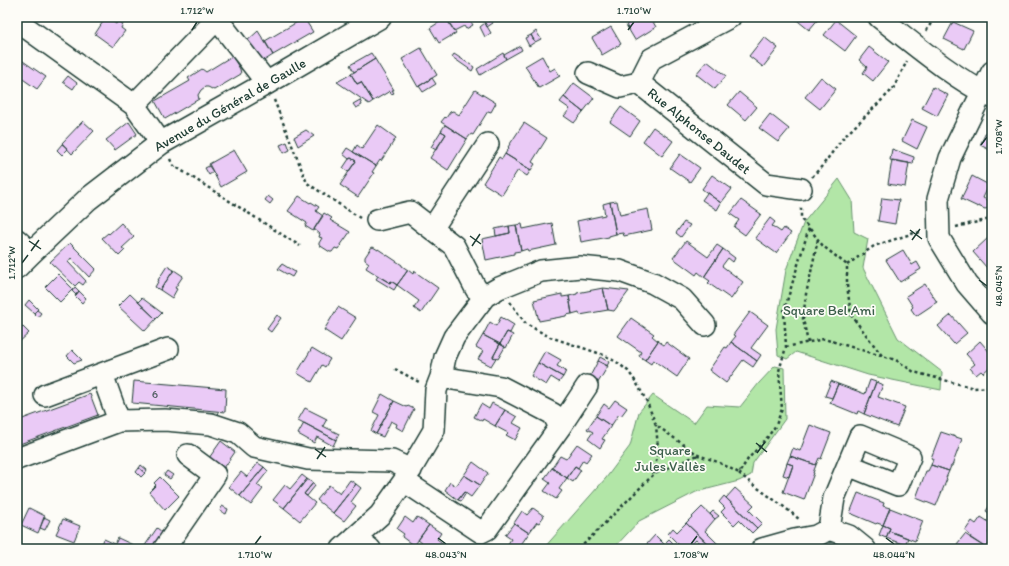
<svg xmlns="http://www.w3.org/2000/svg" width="1009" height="566" viewBox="0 0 1009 566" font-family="Itim,sans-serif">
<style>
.green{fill:#b2e6a7;stroke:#68926e}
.building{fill:#eacaf6;stroke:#1f3d34}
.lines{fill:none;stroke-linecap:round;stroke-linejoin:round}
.minor-casing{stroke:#1f3d34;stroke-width:24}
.major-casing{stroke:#1f3d34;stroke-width:25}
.path{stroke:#1f3d34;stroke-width:2.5;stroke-dasharray:3 3;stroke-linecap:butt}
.minor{stroke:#fdfcf7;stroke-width:21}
.major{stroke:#fdfcf7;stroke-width:22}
.ticks{fill:none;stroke:#1f3d34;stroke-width:1.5}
.labels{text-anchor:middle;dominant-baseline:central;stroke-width:3.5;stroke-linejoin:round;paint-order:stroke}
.number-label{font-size:12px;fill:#526064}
.street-label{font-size:14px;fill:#1f3d34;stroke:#fdfcf7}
.park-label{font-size:14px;fill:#3c5f4b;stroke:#fdfcf7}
.neatline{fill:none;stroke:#1f3d34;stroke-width:1.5}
.ticks-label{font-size:10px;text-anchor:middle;fill:#1f3d34}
</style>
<rect width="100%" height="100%" fill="#fdfcf7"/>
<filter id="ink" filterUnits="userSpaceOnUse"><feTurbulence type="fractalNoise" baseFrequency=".025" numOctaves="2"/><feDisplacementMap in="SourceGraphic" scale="8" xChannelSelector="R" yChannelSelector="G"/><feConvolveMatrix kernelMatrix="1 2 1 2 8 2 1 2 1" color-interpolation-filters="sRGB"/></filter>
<g filter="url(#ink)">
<!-- green -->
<path class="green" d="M839,179L852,200L854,232L868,239L863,268L898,338L942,372L941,390L868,375L796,352L787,359L778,355L776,329L786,270L804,222Z
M775,366L784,368L785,419L753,463L751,475L739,481L696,492L639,521L613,549H543L606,478L630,446L639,412L653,395L694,423L707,405L740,407L759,383Z"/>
<!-- building -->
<path class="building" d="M106,17L116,24L118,21L123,24L121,28L125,31L113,47L95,34Z
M448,17H468L473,25L466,29L464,26L454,31L446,18Z
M482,17H490L493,23L487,27Z
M639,17H650L656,27L635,40L626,25Z
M793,17H820L809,30Z
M304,18L313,32L273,55L265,41Z
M446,18L456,33L439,43L430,28Z
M836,20L856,36L845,51L824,35Z
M953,22L973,31L964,49L944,39Z
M485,23L491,33L485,37L480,27Z
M611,27L621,44L602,55L592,38Z
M258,31L273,55L259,64L246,42Z
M536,31L541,39L535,42L531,35Z
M531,35L535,42L529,46L525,38Z
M764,37L778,48L763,67L749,56Z
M520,46L522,50L506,59L504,55Z
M869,47L888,62L873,81L863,73L867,67L859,60Z
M421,48L437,75L418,87L402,59Z
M371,53L375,59L354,72L350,65Z
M503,53L506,59L480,75L477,69Z
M454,54L474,67L472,71L452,57Z
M232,56L240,69L241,74L214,90L208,87H205L201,90L198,95L199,99L165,119L155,101L190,81L188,78L202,69L206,72Z
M542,56L550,71L555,68L560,76L539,88L525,66Z
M17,57L46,77L37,89L17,75Z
M375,59L394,90H392L394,93L391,94L390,91L373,101L361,82L357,84L351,74Z
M707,61L726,76L715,89L696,74Z
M351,74L357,84L361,82L373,101L369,104L337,82Z
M68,76L77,83L73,89L63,82Z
M821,77L836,89L820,109L805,97Z
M432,78L436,84L423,92L419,86Z
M574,83L594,98L583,112L564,97Z
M933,87L948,95L937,116L922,108Z
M475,90L496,103L491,112L488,111L473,135L471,134L467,139L441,122L445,117L446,118L450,112L453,111L459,115Z
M739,92L757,107L746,120L728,105Z
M564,97L583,112L574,123L564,116L570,109L560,102Z
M360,100L362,105L356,108L353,104Z
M621,107L640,121L630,136L610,122Z
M770,114L789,129L778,142L759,128Z
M912,120L927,127L917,149L902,141Z
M83,121L94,131L72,154L62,143Z
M129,122L137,134L115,150L106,140Z
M524,123L547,138L532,162L535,164L531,170L505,154L509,148L508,147Z
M378,125L396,138L381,161L380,160L376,166L353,152L357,145L362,149Z
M445,125L467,139L448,170L430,158L446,134L441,131Z
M653,127L673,141L662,156L643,141Z
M988,128L992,130V151L980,145Z
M306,130L314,136L298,146L294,137Z
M441,131L446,134L436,150L431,147Z
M287,142L290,150L284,153L280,145Z
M62,144L68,149L62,155L57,150Z
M347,148L376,166L372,172L374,173L358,197L340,185L356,161L351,158L349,159L343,154Z
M892,149L914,157L913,164L890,160Z
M234,150L247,172L221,187L209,164Z
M505,154L531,170L527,176L518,170L502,195L483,183L499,157L502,159Z
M680,154L700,168L690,182L670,168Z
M351,158L356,161L348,172L343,168L349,159Z
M892,160L909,163L905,187L888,184Z
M209,166L213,172L209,175L205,168Z
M17,175L22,180L17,186Z
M712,175L732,189L721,203L702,189Z
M972,176L989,185L983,198L989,201L990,205L989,208L985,209L978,206V207L961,199Z
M707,193L721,203L717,210L702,200Z
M268,196L273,200L270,204L265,200Z
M299,196L310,203L311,202L319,207L316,211L323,216L313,231L305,226L307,223L288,211Z
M882,198L899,200L895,224L878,221Z
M741,200L761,214L745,235L734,227L739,220L730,214Z
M617,201L620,215L648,209L652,230L624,236L623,233L616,234L610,202Z
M610,202L616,234L609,236V237L581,242L577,221L605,215L603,204Z
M324,213L332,218L330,220L350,232L338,249L335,248L332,252H330L319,245V243L322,238L319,237L320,234L314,229Z
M770,218L775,222L772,226L781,232L784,228L791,233L776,253L755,238Z
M684,222L690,225L681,237L676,233Z
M121,223L134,237L122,248L125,250L119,256L102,238L108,233L109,234Z
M552,223L556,245L528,251L527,249L521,251L516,225L522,224L523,229Z
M516,225L521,251L514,252V254L486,260L482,239L510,233L509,226Z
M509,226L510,233L496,236L495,229Z
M988,238L992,243V264L987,268L973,252Z
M686,241L708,257L717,245L723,249L704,277L698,272L696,275L673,258Z
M70,243L96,269L89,277L71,258L68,262L86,281L83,285L79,282L75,286L50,262Z
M373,247L378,250V249L402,265V266L408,270L397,285L391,281L390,283L366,268L369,263L365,260V257L371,248Z
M723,249L735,258L733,262L728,258L722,266L743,282L731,299L708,283L710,281L704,277Z
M903,250L912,265L917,262L921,269L900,282L886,260Z
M282,264L295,272L292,277L278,269Z
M167,266L174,270L160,290L155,287L159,280H158Z
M174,270L183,276L175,288L177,289L172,298L160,290Z
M408,270L413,274L414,271L438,288L421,313L414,308L419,301L397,285Z
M58,274L73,289L60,302L45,287Z
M378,276L390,283L391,281L397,285L394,290L376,279Z
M925,284L937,302L916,316L911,309L913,307L906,296Z
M75,287L79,291L76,295L72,291Z
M603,288L608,310L580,315L579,312L572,314L569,296L577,294V293Z
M603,288L629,291L614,311L608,310Z
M79,291L86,298L82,303L75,296Z
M130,294L156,319L145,331L118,306Z
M562,294V297L569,296L572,314L566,315V316L539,321L534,300Z
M142,298L162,313L156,319L138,302Z
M29,300L38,309L34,313L25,305Z
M338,307L356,318L341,341L324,330Z
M37,310L41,313L38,317L34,313Z
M750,312L768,325L751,348L761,355L757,361L731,342L736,336L733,335Z
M277,315L281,318L271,332L267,329Z
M951,315L967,333L954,344L938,326Z
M501,317L514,325L510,333L507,332L500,344L483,335L490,322L496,326Z
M631,318L654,334L652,336L658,341L645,360L639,356L641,352L618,336Z
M17,321L29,333L17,344Z
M507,332L513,335L506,348L500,344Z
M483,335L500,344L493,357L496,358L491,366L478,359L483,351L476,347Z
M658,341L664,345L666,342L689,359L677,377L653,360L651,364L645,360Z
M980,341L992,355V365L983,373L981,371L976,375L970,368L975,364L966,354Z
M731,342L757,361L753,367L743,360L726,383L709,370L725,347L727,348Z
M500,344L505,347L498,359L493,357Z
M312,348L330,359L325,367L322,365L312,382L297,373Z
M72,350L82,360L74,363L67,356Z
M545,351L561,360L557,366L566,371L563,377L538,363Z
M600,357L609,362L607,366L598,361Z
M598,361L608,366L596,386L587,382Z
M538,363L563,377L559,382L551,377L546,385L531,376Z
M870,380L876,382L864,414L858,411L857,414L830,403L838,384L865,394Z
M134,381L226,389L225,412L132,403Z
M831,381L838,384L832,398L825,396Z
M876,382L883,385L878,397L905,407L897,427L864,414Z
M90,394L98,415L17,445V421Z
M382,394L394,401L376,434L371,431L379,415L373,412Z
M615,400L627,408L621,416L619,414L611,426L596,416L604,404L609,408Z
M394,401L407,407L408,406L414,409L403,431L396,427L397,424L391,421L383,437L376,434Z
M492,403L505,410L495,426L483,419L482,421L474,417L481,404L489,409Z
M305,408L327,419L323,426L339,434L336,440L298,420Z
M505,410L517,417L513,423L522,428L515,440L506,435L508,433L495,426Z
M596,416L611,426L602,439L605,440L600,448L588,439L593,432L587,429Z
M304,423L336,440L333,446L317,437L314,443L298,434Z
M810,425L831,433L821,459L819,458L816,465L790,456L793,448L800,451Z
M941,432L962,439L952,466H951L949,471L931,465L933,459L931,458Z
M221,441L235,452L224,468L209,458Z
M577,444L592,454L586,462L583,460L578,468L575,466L567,478L552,468L560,456L566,459Z
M790,456L816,465L813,473H814L804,500L783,492L793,465L787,463Z
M473,462L488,473L480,485L464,475Z
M258,463L264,467L240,496L229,487L241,472L247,477Z
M787,463L793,465L789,477L783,475Z
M141,465L147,470L145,473L139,468Z
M931,465L949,471L946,478L947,479L936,506L916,498L926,471H928Z
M575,466L581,470L573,482L567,478Z
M264,467L268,471L257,485L263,489L251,505L240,496Z
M139,468L145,473L141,477L136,472Z
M552,468L567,478L559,489L562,491L556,499L544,491L550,483L544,479Z
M167,471L173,475L170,479L164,475Z
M302,475L307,479L284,508L273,500L285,485L290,489Z
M464,475L480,485L471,497L464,492L458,500L445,490L450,482L456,486Z
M160,477L179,496L165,510L149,492L156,485L154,483Z
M307,479L313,483L304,494L315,503L300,521L284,508Z
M350,480L356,484L333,513L317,500L329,485L340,494Z
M313,483L315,486L307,496L304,494Z
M356,484L361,488L351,502L356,506L344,521L333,513Z
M735,488L754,505L749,510L762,523L757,528L726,498Z
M464,492L466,493L461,501L458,500Z
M858,493L884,503L883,506L890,508L883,525L877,523L876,524L850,513Z
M724,496L757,528L752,533L739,520L734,525L721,512L725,508L719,502Z
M992,502V515L986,511Z
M222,506L228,509L226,514L220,511Z
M702,507L715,519L705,531L718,544L713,549L686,523Z
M29,508L45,516L38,533L21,525Z
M533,508L544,516L539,523L537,522L529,533L514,523L522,511L527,515Z
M890,508L923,521L915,541L889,531L890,528L883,525Z
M713,511L719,516L715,519L710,514Z
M44,517L50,520L45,530L40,528Z
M405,517L413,523L417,517L429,525L414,546L402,537L404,534L397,529Z
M981,517L992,524V528L988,533L992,536V540L986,548L970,538L971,536L965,531L972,521L976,524Z
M63,519L80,526L74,541L56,534Z
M514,523L529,533L520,546L523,548L522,549H509L506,547L511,539L505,535Z
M686,523L713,549H705L696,540L686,549H683L668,534L673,528L677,532Z
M429,525L441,533L437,539L444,544L443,545L449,549H430L418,540Z
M883,525L890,528L886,538L879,535Z
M157,528L167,536L158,549H149L144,547Z
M889,531L908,538L905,545L886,538Z
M965,534L986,548L985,549H962L963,548L957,544Z
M655,535L669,549H650L646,545Z
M118,538L133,545L132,549H100L104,539L115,544Z
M669,539L675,545L672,548L666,542Z
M646,545L650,549H641Z"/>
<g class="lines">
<defs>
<path id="minor" d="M730,17L651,59L639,83L766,184L801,189
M879,17C915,45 951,76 992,97
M17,21L134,105L161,143
M992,72L950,158L938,199L939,238L967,284L992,313
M588,73L620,87L639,83
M134,105L217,19L267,83
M377,220L410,212L454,246L476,289L485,296
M432,229L488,144
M17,240L31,253
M102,374L119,421
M441,377L501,387L553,414L560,427
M45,395L168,349
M17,459L119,421L165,420L211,424L238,433L254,447L308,459L392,461L411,470
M404,481L481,532L487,529L560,427L587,386
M829,529L834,498L860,436L910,457L898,485L848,465
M355,537L370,549
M164,549L215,475L188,455
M342,549L380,515L404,481L434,430L436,390L441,377L445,357L454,337L485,296L499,288L541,271L580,267L620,271L653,283L682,299L705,325
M762,549L794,540L816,536L829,529L849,536L865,549"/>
<path id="major" d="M17,267L31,253L88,199L161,143L267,83L380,17"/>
</defs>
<!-- minor casing -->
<use href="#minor" class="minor-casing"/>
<!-- major casing -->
<use href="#major" class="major-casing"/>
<!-- path -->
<path class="path" d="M926,31L935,17
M274,100L307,183L360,218
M170,159L173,165L300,246
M812,177L822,166L843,138L893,89L907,61
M956,227L986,220L992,219
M810,229L823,246L847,265V285L851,315L883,357
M847,265L874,246L914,233L922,232
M510,302L526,324L550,337L604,355L618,363L628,371L636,382L647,402L656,425L698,455L718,462L739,473L748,459L767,438L776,425L782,409L779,371L786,347L784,311L809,228L801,219V205
M808,343L803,319L806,294L810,277L818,239
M786,347L824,339L896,360L914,372L974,388L992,387
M395,369L419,382
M739,473C758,490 781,503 800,520
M654,474L658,448L656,425
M579,549L654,474L698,455"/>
<!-- minor -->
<use href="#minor" class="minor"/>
<!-- major -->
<use href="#major" class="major"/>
</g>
</g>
<!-- ticks -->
<path class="ticks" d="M192,30L197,22M628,30L634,22M981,145L987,137M910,230L922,239M470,236L481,244M912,240L920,229M29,241L41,249M472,246L480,234M31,251L39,240M22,263L28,255M979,280L987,286M756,443L767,452M315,449L326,457M757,453L765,442M317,459L325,447M438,538L446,544M886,538L894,544M255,544L261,536M691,544L697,536"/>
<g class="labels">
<!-- number labels -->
<g class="number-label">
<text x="155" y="394">6</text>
</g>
<!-- street labels -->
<g class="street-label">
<text transform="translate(230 105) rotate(-30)">Avenue du Général de Gaulle</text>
<text transform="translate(699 131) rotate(39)">Rue Alphonse Daudet</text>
</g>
<!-- park labels -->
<g class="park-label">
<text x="829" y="310">Square Bel Ami</text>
<text x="670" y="450">Square<tspan x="670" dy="16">Jules Vallès</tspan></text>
</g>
</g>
<!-- margin -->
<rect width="1009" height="566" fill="none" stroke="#fdfcf7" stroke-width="44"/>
<rect x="22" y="22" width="965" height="522" class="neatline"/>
<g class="ticks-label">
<text x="197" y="14">1.712°W</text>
<text x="634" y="14">1.710°W</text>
<text transform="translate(998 137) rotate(-90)" y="4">1.708°W</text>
<text transform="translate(11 263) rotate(-90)" y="4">1.712°W</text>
<text transform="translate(998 286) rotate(-90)" y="4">48.045°N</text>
<text x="255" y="558">1.710°W</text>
<text x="446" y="558">48.043°N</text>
<text x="691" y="558">1.708°W</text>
<text x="894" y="558">48.044°N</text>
</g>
</svg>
